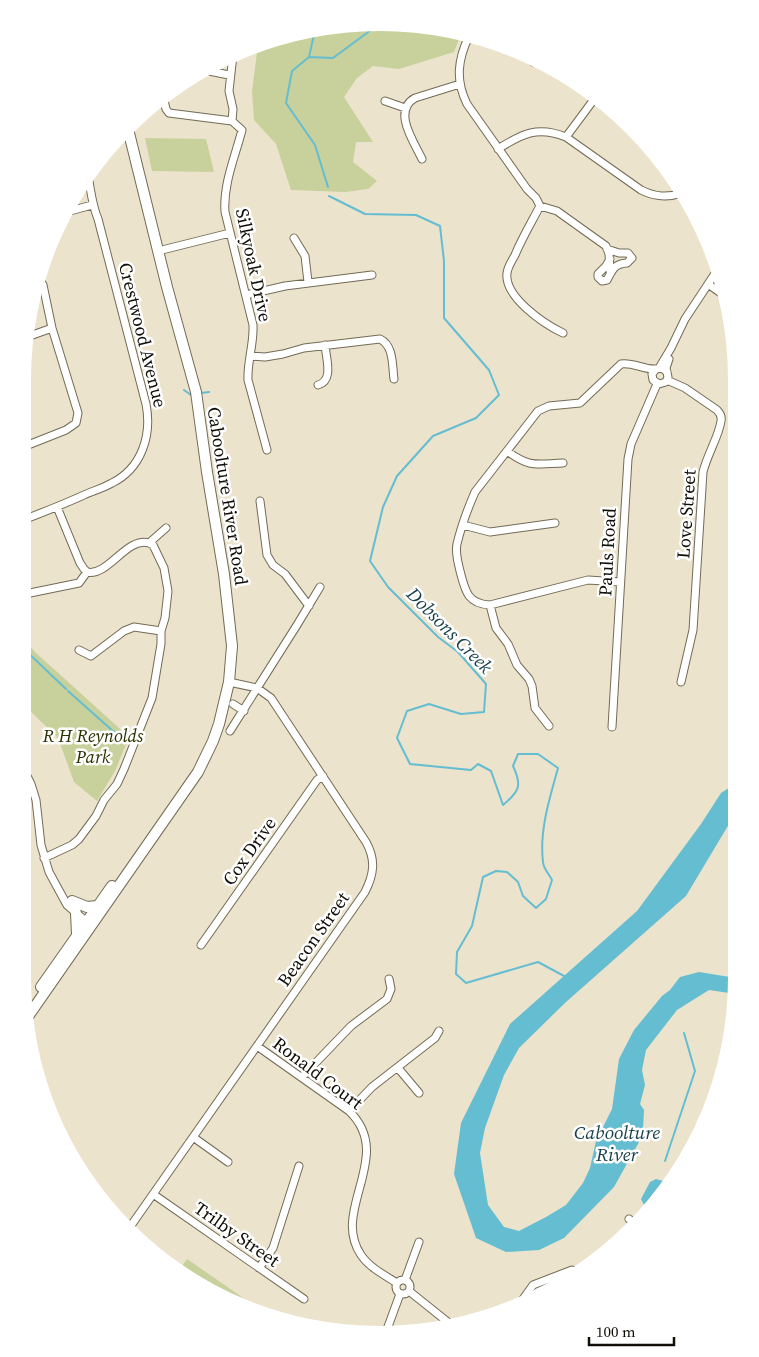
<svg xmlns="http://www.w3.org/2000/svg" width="759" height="1357" viewBox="0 0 759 1357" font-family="'Source Serif 4',serif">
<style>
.green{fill:#c8d19b}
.water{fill:#64bdd1}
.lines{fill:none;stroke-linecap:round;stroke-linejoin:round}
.stream{stroke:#64bdd1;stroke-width:2}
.street-casing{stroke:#726b56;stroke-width:9}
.secondary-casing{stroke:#726b56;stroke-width:12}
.street{stroke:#fff;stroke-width:7}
.secondary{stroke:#fff;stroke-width:10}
.labels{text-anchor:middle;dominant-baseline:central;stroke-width:5;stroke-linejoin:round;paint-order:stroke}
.street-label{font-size:18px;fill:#100e06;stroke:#fff}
.park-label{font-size:18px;font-style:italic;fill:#2d3200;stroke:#fff}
.water-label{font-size:19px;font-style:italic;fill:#153e47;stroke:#fff}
</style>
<rect width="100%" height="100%" fill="#ebe3cc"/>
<!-- green -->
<path class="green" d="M356,23L426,26L461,34L454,52L399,69L373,66L357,78L344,97L373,142H356L353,162L377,181L368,189L345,192L291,190L276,144L254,120L252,92L257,52L261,44L287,35Z
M145,138L206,139L214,172L152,171Z
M23,638L35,652L129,737L115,771L97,801L74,782L58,738L23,704Z
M187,1259L262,1311L181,1274L178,1272Z"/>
<!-- water -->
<path class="water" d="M735,784V814L686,896L566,1002L519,1048L504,1075L485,1128L480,1153L488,1205L504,1227L519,1231L546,1217L566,1205L583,1183L590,1168L596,1141L612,1109L619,1059L634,1030L662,996L670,990L680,977L699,972L736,978V994L709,990L677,1010L646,1050L642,1070L645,1085L640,1104L644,1110L643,1130L638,1144L614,1187L564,1238L539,1250L506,1252L476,1238L454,1174L461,1123L510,1024L637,911L701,824L721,793Z
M656,1179L667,1182L647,1207H645L641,1199L650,1182Z"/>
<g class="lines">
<!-- stream -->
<path class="stream" d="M315,30L309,57L292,71L286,103L315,145L328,187
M309,57L333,58L379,24
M329,196L365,214L416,215L440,226L444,261V318L489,370L499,395L476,418L433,436L397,476L383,507L370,561L388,587L438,637L458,652L486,684L484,712L461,714L429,704L407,711L397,738L410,764L471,770L478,764L491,771L503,805C520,791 522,785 513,766L518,754H538L558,768C550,797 539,831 543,862C543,868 549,874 552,880L546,899L536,908L523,896L518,882L507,872L496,871L483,877L472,926L457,952L456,974L466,983L538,962L566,977
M184,390L191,395
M201,393L209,392
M23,648L66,689
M68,691L123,740
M665,1161L695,1071L684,1033"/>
<defs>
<path id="street" d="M469,36C458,59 455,80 467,104L527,189L536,198L540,206L557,211L606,246L609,254L610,271
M533,62L536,60
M204,70L229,75
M163,96L166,109L169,113L232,121L233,109L229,91L233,55
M385,101L405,108
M232,121L242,130C235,157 223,184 225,212L253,325C254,344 247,362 248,380L267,450
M566,137L595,98
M498,149C523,133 538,126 566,137L641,190C655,197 667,198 682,193
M422,159C414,142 392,111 415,98L460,84
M540,206C531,223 522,238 515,255C512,261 508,266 507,273C504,297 544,324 563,333
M66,210L70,211L92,205
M294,238L305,256L308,282
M607,249L619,253H628L632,258L627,263C614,264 613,269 607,280L602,281L598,277V274L606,266L610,259
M158,251L230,233
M708,284L725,296
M246,295L285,286L372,275
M27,337L52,328
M250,356L265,357L283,354L304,348L380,339C394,346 392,365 394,379
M659,368L671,348L685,319L718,269
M667,372L662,368L656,369L652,374L653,380L659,384L666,382L668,377L666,368L669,359
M667,380L685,388L717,410C720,413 722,416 721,421C719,436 707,455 703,472L693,630L681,682
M318,385C334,381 326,358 325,345
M23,447L66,430L76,423L78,413L52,328L43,285L39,278
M507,451C530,468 536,464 563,463
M260,501L267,555L273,565L285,574L309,606
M57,507L80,563L84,569L87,572
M23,520C44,512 64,504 84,495C93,491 103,488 112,483C142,468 152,435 146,404L98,219C92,205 91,191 88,176
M463,525L490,532L555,523
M620,582L588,580L490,605C467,604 465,590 460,571C458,562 455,553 457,544C461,527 468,508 475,492L538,411L549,406L580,403L621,364C633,362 644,370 656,369
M30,593L79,583L87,572C108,577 127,536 149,543L166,528
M490,605L496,628L508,644L517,665L529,679L532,686L535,708L549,726
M79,650L91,656L124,631L134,627L161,631
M233,704L244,711
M612,727L628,459L631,444L657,384
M230,731L297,625L320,587
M23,768L31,784L36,800L41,845L49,872L67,905L89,924
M23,786L31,784
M44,858L72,845L79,839L96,816L104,800L117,784L124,769L152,698L161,644V631L165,618L168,591L164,568L153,545L149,543
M734,941L736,939
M201,945L317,780L323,776
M257,1046L349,1111C396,1156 330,1210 361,1255C369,1267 384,1275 397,1283
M398,1068L419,1093
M302,1077L351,1026L387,999L391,989L389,979
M349,1111L372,1087L435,1038L439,1031
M193,1137L228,1162
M153,1194L304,1299
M629,1219L634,1223
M130,1227L365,892C374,874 376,860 366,842L271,698L257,688L229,682
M259,1268L273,1248L299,1166
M396 1287a7 7 0 1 1 14 0a7 7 0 1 1-14 0Z
M405,1280L419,1242
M409,1291L449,1323
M518,1306L533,1285L572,1270L575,1271
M386,1332L400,1294"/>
<path id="secondary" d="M72,901L87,907L97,906
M76,913L77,934
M41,987L112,886
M29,1015L198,772L213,741L219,724L229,682L232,646L224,574L207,472L196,392L167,287L128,129"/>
</defs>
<!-- street casing -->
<use href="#street" class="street-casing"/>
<!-- secondary casing -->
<use href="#secondary" class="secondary-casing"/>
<!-- street -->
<use href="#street" class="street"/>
<!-- secondary -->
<use href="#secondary" class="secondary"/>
</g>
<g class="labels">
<!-- street labels -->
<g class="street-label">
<text transform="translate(254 265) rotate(78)">Silkyoak Drive</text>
<text transform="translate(143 335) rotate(76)">Crestwood Avenue</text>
<text transform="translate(228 496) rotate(81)">Caboolture River Road</text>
<text transform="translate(686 514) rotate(-86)">Love Street</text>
<text transform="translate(607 552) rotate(-87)">Pauls Road</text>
<text transform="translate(249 851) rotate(-55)">Cox Drive</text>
<text transform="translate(313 939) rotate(-55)">Beacon Street</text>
<text transform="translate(318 1073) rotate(37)">Ronald Court</text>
<text transform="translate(237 1234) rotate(35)">Trilby Street</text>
</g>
<!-- park labels -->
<g class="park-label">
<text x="93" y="735">R H Reynolds<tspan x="93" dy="21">Park</tspan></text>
</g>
<!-- water labels -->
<g class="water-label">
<text transform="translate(450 630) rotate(45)">Dobsons Creek</text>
<text x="617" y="1132">Caboolture<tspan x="617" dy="22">River</tspan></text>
</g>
</g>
<!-- crop -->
<path d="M0 0H759V1357H0ZM379 31H380A348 348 0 0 1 728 379V978A348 348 0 0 1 380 1326H379A348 348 0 0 1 31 978V379A348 348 0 0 1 379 31Z" fill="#fff" fill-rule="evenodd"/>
<!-- scale -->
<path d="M589 1337v8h85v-8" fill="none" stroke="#100e06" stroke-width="2.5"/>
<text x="596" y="1337" font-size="15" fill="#100e06" stroke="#ffffff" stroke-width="4" paint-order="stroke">100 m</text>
</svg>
